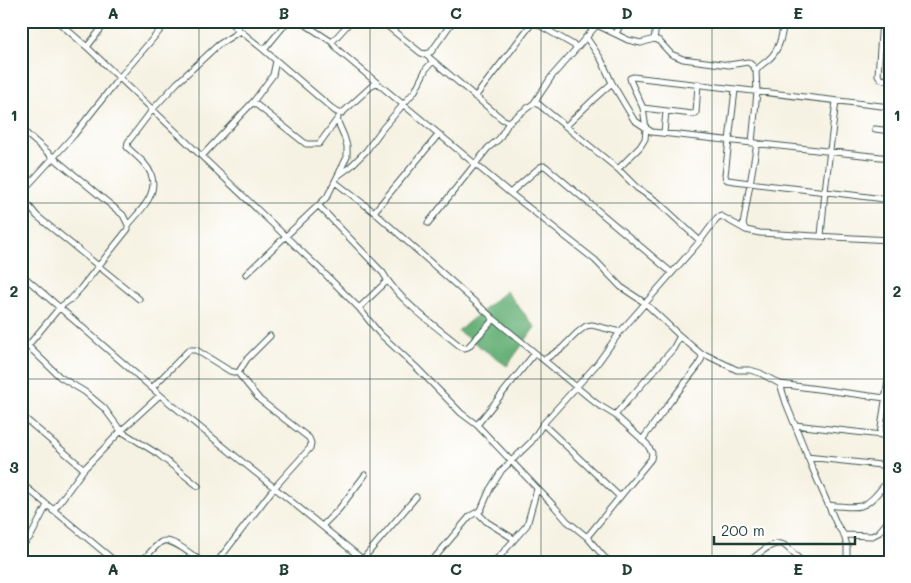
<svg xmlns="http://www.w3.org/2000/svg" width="911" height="583" viewBox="0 0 911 583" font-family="Mali,sans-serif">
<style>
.forest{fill:#68b178;stroke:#447756}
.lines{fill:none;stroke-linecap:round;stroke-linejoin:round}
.minor-casing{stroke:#3f584e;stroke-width:7}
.minor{stroke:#fff;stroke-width:5}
.grid{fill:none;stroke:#1f3d34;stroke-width:1;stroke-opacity:0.55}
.neatline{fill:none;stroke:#1f3d34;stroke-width:2}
.grid-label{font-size:16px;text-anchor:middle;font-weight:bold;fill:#1f3d34}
</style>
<rect width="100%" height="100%" fill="#fff"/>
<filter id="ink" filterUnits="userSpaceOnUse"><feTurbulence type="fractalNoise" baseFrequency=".02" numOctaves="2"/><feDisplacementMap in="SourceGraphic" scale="10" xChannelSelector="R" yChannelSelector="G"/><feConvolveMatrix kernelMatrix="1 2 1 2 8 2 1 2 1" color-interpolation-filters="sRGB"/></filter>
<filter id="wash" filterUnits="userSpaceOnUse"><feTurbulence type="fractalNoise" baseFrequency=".0096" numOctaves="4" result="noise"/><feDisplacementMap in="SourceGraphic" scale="20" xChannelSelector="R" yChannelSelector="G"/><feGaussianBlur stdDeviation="1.12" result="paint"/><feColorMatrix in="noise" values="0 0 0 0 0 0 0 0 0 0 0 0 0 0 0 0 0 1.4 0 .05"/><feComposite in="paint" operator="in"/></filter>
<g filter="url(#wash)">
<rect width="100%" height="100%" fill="#f6f2e3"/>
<!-- forest -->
<path class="forest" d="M506,291L535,327L507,366L458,331Z"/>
</g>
<g filter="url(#ink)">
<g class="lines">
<defs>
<path id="minor" d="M57,21L87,47L322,271L359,308L379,333L416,367L461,413L477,425L554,506L567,521L587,537L604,557L611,562
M228,21L264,50L288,21
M300,21L332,42L338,50L376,82
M381,21L421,53L425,54L431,52L453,21
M532,21L577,47
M595,21L597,25L628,40L641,43L654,39L658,40L671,54L683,59L729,65L748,62L753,66L756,71L757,92L752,142
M882,21L878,75L881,79L890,81
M887,21L890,22
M616,34L622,21
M586,37L601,59L612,83L634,120L652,132L890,158
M654,39L657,21
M332,42L351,21
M87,47L107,21
M264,50L335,111L341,114L376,82L510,193L595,260L621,287L645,303L680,336L701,354L702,358L698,366L670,402L642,440
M425,54L502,119L509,122L534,103H537L618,169L637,188L658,202L700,241L717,218L721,216L746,230
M756,71C760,65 763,64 768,60C780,50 782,35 784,21
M735,90L725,175L726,179L728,180C782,188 836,192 890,200
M475,97L533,22
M253,102L306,144H319L338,118
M534,103L552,76L597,25
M643,108L692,114L696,113L698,84
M566,126L594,99L612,83
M21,129L54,158L123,215L128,225V229L81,288L71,299L60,307L21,354
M875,129L890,131
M664,133L666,111
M757,143L743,225L746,230L760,233L890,240
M202,156L253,102L273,75L276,61
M618,169L640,147L645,139L646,129L643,108L631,82L630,78L633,77L890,107
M339,175L350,167L366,151L383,128L415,91L426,69L433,61
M335,182L374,212L494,319L597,404L615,415L647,444L652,453L651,459L587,537
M21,193L74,135L119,78L168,21
M510,193L539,168L542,166H545L672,273
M21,199L25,201L37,216L139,299
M319,206L383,273C397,299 438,328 461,347L465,348L468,347L494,319
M374,212L439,134
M428,223L488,148L499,139L509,122
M128,225C140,211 159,194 151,174C147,163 135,155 127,147L128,142L153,109L177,83L218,45L240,31
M821,236L825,191L836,101
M21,274L160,395L366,562
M246,274L327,197L347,157V146L344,136L337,120
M359,308L387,281
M28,346L60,377L85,392L104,408L121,431L158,454L198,486
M701,354L706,355L737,370H750L760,373L780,384L885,398
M544,360L562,348L577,333L586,326L592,325L620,332
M238,373L247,359L270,336
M780,384L786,403L811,465L837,525L844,535L847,546V562
M152,388L185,354L189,350H196L230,371L238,373L260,400L309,438L311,443L310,448L274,488L217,562
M21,415L84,469L121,431L160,395
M615,415L673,349L680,336
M543,424L620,497
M477,425L535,353
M795,425L890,436
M880,434L890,368
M807,457L890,466
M21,483L116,562
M828,505C837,506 852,508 861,506C873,502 882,487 890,478
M53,511L84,469
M477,512L487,522L514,539
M322,526L339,509L365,475
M844,535L872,536L878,533L890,519
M21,547L31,536L47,505
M363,559L416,497
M141,562C147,556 155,546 161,542C171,536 193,556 202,562
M431,562L470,516L481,510L490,489L502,470L531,442L543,424L597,364L620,332L700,241
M493,562L500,556L527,525L537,489
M749,562C757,555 774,539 784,545C791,550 796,557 803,562"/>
</defs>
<!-- minor casing -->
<use href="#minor" class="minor-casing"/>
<!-- minor -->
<use href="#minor" class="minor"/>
</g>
</g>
<!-- grid -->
<path class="grid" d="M199,21V562M370,21V562M541,21V562M712,21V562M21,203H890M21,379H890"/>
<!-- margin -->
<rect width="911" height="583" fill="none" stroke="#fff" stroke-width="55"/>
<!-- scale -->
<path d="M714 536v8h141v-8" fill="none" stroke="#1f3d34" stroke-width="2.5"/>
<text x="721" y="536" font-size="15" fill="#1f3d34" stroke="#ffffff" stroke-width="4" paint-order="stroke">200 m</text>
<rect x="28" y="28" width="856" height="528" class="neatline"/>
<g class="grid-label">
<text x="113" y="19">A</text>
<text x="284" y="19">B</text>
<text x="456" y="19">C</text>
<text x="627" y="19">D</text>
<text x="798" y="19">E</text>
<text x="14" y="121">1</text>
<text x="897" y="121">1</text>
<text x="14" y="297">2</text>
<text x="897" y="297">2</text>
<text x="14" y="473">3</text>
<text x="897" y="473">3</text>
<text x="113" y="575">A</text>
<text x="284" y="575">B</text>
<text x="456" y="575">C</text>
<text x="627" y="575">D</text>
<text x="798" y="575">E</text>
</g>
</svg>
